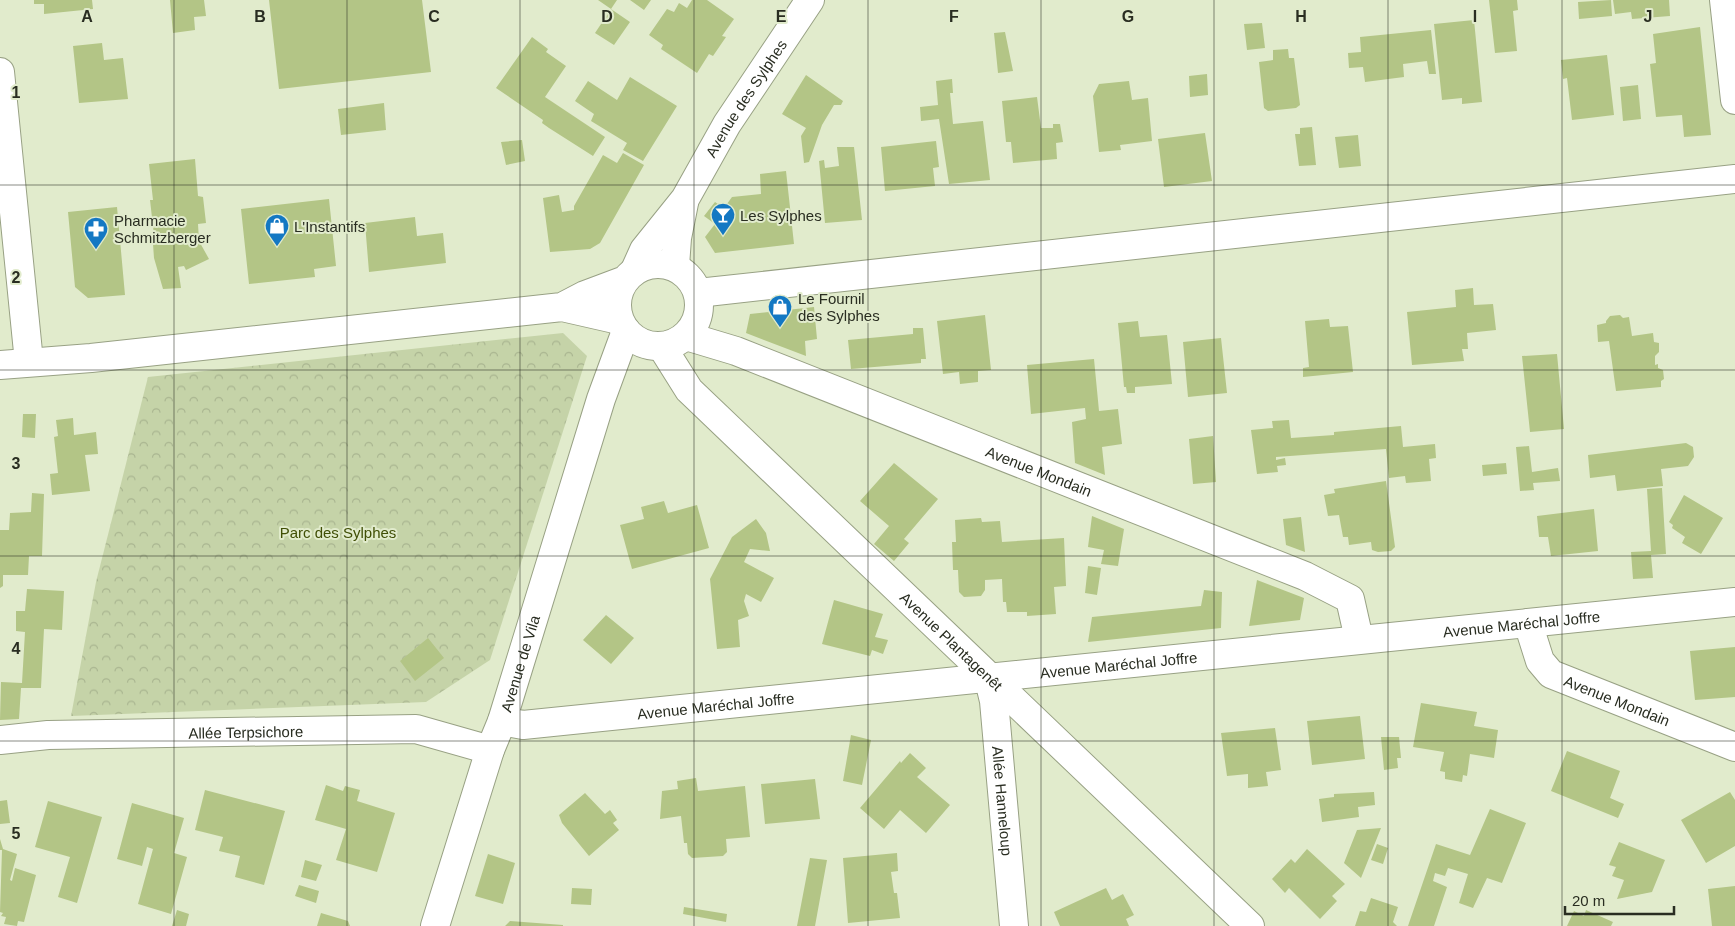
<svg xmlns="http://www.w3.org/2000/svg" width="1735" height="926" viewBox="0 0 1735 926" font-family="Arial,sans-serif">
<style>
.park{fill:url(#park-crowns)}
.building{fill:#b3c586}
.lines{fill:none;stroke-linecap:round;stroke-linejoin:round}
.street-casing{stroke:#98a184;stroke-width:30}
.secondary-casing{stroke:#98a184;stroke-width:30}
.street{stroke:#fff;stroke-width:28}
.secondary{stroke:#fff;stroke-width:28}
.grid{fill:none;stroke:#292d21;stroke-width:1;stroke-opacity:0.55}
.labels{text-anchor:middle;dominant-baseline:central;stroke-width:4;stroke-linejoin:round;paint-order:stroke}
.street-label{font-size:15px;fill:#292d21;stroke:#e1ebcc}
.poi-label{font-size:15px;fill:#292d21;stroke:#e1ebcc;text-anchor:start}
.park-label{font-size:15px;fill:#404f06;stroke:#e1ebcc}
.grid-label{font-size:16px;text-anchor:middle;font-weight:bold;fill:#292d21;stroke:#e1ebcc;stroke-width:4;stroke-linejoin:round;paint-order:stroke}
</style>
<defs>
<pattern id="park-crowns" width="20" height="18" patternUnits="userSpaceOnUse" patternTransform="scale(1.25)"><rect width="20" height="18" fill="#c5d3a8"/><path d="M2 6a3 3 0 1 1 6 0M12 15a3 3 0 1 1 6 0" fill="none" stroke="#a9b590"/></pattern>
</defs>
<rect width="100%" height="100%" fill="#e1ebcc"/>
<!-- park -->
<path class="park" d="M563,333L587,356L490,660L426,702L71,716L96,582L148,377Z"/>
<!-- building -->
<path class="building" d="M34,0H92L93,9L44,14V4H34Z
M170,0H204L206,16L194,17L195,30L173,33Z
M269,0H422L431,72L279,89Z
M598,0H617L611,9Z
M630,0H651L644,10Z
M692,0H707L734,19L722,36L726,37L713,56L709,54L697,73L661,49L663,45L649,35L667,9L674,12L679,3L687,8Z
M1489,0H1517L1518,10L1513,11L1517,51L1495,53Z
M1611,0L1612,16L1579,19L1578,2Z
M1613,0H1669L1670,16L1632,19L1631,12L1615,14Z
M611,9L630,22L614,45L595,33Z
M1474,20L1482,102L1462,104V98L1442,100L1434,24Z
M1262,23L1265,48L1247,50L1244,24Z
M1700,27L1711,135L1684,137L1682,115L1656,117L1650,64L1656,63L1653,34Z
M1431,30L1436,74H1429L1427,61L1403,64L1404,77L1365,82L1363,67L1349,68L1348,53L1361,52L1360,37Z
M1005,32L1013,71L998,73L994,33Z
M532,37L548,49L546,52L566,66L545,97L605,137L593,156L549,128L542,123L543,120L496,88Z
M102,43L104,60L123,58L128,99L79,103L73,46Z
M1288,49L1289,58H1294L1300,105L1296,108L1268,111L1264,108L1259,62L1273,60V50Z
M1607,55L1614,115L1572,120L1567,78L1563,79L1561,60Z
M1207,74L1208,95L1190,97L1189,76Z
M806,75L843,101L841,105H834L822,125L809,162L804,163L801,136L806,128L782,114Z
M630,77L677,106L643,161L623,150L627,143L591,121L594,114L575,101L588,81L617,100Z
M952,79L953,93H950L953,124L983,121L990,180L949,184L939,119L921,121L920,107L938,105L936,81Z
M1129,81L1132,100L1148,98L1152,141L1120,145L1121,150L1099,152L1093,96L1099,84Z
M1638,85L1641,119L1623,121L1620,87Z
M1037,97L1041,128H1053V124H1060L1063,142L1056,143L1057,159L1013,163L1011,142H1006L1002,101Z
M384,103L386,130L341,135L338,109Z
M1312,127L1316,165L1299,166L1295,134H1300V128Z
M1205,133L1212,181L1164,187L1158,139Z
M1358,135L1361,166L1339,168L1335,137Z
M522,140L525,161L506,165L501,142Z
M936,141L939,167L933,168L935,186L885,191L881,147Z
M837,147H854L862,220L825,223L819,161L824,160L825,168L839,166Z
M623,153L644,165L600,243L590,249L550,252L543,198L559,195L562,212L574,210V206L603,155L617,163Z
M195,159L198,196L203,197L206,223L198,224L199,241L209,259L186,270L184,266L178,267L181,288L163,289L154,258L153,244H155L150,200H153L149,164Z
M786,171L794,244L715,253L705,237L715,224L704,216L715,202L724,208L732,197L761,194L760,174Z
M329,199L336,266L314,269L315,277L249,284L241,209Z
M117,207L125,295L88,298L75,287L68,212Z
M415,217L417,236L443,233L446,263L369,272L365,223Z
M1473,288L1474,305L1493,304L1496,330L1467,333L1468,349H1462L1464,361L1412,365L1407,312L1456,307L1455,290Z
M814,307L817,339L805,341L806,356L746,333L750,314Z
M985,315L991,370L978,371V382L960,384L959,372L943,374L937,321Z
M1620,315L1623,318L1629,317L1632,336L1653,333L1654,342L1659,343V352L1655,356V365L1658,364V368L1663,370L1664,379L1661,381V387L1616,391L1609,341L1598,342L1597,325L1606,323V321L1610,316Z
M1329,319L1330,327L1348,326L1353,372L1303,377V368L1309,367L1305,321Z
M1138,321L1140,337L1167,335L1172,384L1135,387V393H1127L1126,387H1124L1118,323Z
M913,328H923L926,359H921V363L851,369L848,340L913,334Z
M1221,338L1227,393L1188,397L1183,342Z
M1557,354L1564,429L1530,432L1522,356Z
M1094,359L1099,411L1118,409L1122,444L1102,447L1105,475L1075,463L1072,422L1086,419L1085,408L1031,414L1027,365Z
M23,414H36L35,438L22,437Z
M73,418L74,435L96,432L98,454L85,455L90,491L52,495L50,474L58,473L54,437L58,436L56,420Z
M1289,420L1291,438L1334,435V432L1401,426L1403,447L1435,444L1436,458L1429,459L1431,481L1406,483L1405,476L1389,478L1386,449L1276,457V460L1285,458L1286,465L1277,466L1278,472L1257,474L1251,430L1273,428L1272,421Z
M1213,436L1216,482L1193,484L1189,439Z
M1686,443L1693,447L1694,457L1688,466L1661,469L1663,486L1617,491L1615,475L1590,478L1588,455Z
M1529,446L1532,472L1558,468L1560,481L1533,483L1534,490L1520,491L1516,447Z
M894,463L938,499L904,539L909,543L894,561L874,544L889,526L860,501Z
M1506,463L1507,474L1483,476L1482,465Z
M1386,481L1395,547L1391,551L1378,552L1372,550L1371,542L1349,545L1348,537H1343L1339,515L1328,516L1324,495L1335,493L1334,489Z
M1662,488L1666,554L1651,555L1653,578L1633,579L1631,552L1651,551L1647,489Z
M32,493L44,494L42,556H29L28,575H3V586L0,588V530H9L10,513L31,512Z
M1684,495L1723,518L1701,554L1682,543L1685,537L1672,528L1673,525L1669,522Z
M664,501L668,513L697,505L709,548L632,569L620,525L644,519L641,507Z
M1594,509L1598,551L1551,556L1548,537H1539L1537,516Z
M1092,516L1124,529L1118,566L1101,564L1104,550L1088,547Z
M1301,517L1305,552L1286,545L1283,519Z
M981,518L982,522L1000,521L1002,542L1064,538L1066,586L1054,587L1056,614L1027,616V612H1007L1006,602H1003L1002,579L985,580V590L981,596L964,597L959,592L958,570H953L952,542H956L955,520Z
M756,519L766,533L770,551L750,549L744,562L774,578L761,602L746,594L744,601L749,616L738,620L740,647L717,649L710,579L732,537Z
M1088,566L1101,568L1097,595L1085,593Z
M1257,580L1304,598L1300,620L1249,626Z
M27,589L64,591L62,630L44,629L41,688H21L19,719L0,720L1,682L22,683L25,632L16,631V611H25Z
M1204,590L1222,592L1221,628L1088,642L1092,617L1201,606Z
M834,600L883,614L875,637L888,640L883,654L872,650L870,656L822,644Z
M606,615L634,638L611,664L583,640Z
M428,638L444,658L415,681L400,661Z
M1735,647V697L1695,700L1690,651Z
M1421,703L1477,712L1474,726L1498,730L1494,758L1470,754L1467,776L1463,775L1462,782L1445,779V772L1440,771L1444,752L1413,747Z
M1360,716L1365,759L1312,765L1307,721Z
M1275,728L1281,770L1266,772L1268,786L1248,788V774L1227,776L1221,733Z
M851,735L871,740L862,785L843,781Z
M1381,737H1399L1401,758H1397L1398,768L1384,770Z
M1567,751L1620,771L1610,798L1624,804L1618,818L1551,791Z
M910,753L926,768L917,777L950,805L926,833L900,810L884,829L860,808L900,761L901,763Z
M696,778L698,791L745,786L750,837L726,839L727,852L723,856L692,858L688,854L687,843H684L681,816L660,819L662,791L678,789L677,781Z
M815,779L820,819L765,824L761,784Z
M326,785L343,791L345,786L360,790L357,801L395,813L377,872L336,860L346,829L315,820Z
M205,790L285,811L264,885L235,877L240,856L219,851L223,837L195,830Z
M1374,792L1375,805L1358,807L1359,817L1322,822L1319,799L1334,797V794Z
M1730,792L1735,800V846L1706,863L1681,820Z
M585,793L605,814L610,810L617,820L613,823L619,830L589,856L562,823L559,815Z
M7,800L10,823L0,824V801Z
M48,801L102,817L77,903L58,897L70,857L35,847Z
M132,803L184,818L174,853L187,857L171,914L138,904L153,849L147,847L142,866L117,859Z
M1490,809L1526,823L1502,883L1487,878L1473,908L1459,903L1468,874L1448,868L1445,876L1435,873L1433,881L1447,887L1434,926H1408L1436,844L1470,855Z
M1381,828L1361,878L1344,863L1357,830Z
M0,839L3,849L17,854L10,880L12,881L15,868L36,875L24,922L18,921L17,926L4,924L6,917L1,916L3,913L0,912L2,850H0Z
M1619,842L1665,860L1652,892L1617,899L1624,880L1612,876L1616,867L1609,865Z
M1377,844L1388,848L1383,864L1371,860Z
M1307,849L1345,884L1332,896L1337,901L1320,919L1289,888L1285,893L1272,879L1291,859L1295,863Z
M897,853L898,871L891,872L894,893H897L900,918L848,923L843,858Z
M488,854L515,863L503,904L475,896Z
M810,858L827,860L815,926H797Z
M305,860L322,865L316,881L301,877Z
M299,885L319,891L316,903L295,896Z
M1735,886V926H1712L1708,889Z
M572,888L592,889L591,905L571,904Z
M1106,888L1112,900L1123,894L1134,915L1126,919L1129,926H1060L1054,912Z
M1371,898L1398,907L1393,922L1397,926H1355L1360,911L1366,912Z
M684,907L727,914L726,922L683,914Z
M177,910L189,914L186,926H172Z
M1586,910L1613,922L1611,926H1567L1574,911L1584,916Z
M321,913L348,921L350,926H317Z
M510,921L563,925V926H505Z"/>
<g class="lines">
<defs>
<g id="street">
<path d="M1724,0L1735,100"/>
<path d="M0,72L29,362"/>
<path d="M675,266L677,238L684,203"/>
<path id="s1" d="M635,270L644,250L685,199L727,124L810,0"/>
<path id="s2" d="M686,336L736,351L1305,576L1350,599L1359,639"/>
<path id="s3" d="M662,347L689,390L1250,926"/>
<path id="s4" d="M1528,623L1540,661L1551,674L1735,747"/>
<path id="s5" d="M988,676L994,701L1014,926"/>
<path id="s6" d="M502,721L523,725L1735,602"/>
<path id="s7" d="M0,740L48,735L416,729L490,750"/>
<path id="s8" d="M435,926L490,750L502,721L601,399L626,331"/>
</g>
<path id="secondary" d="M617 305a41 41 0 1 1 82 0a41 41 0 1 1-82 0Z
M698,293L1735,179
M562,307L585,295L625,280
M0,365L91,358L562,307L619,320"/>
</defs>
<!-- street casing -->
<use href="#street" class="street-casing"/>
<!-- secondary casing -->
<use href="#secondary" class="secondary-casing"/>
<!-- street -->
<use href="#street" class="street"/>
<!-- secondary -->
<use href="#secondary" class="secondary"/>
</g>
<!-- grid -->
<path class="grid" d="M174,0V926M347,0V926M520,0V926M694,0V926M868,0V926M1041,0V926M1214,0V926M1388,0V926M1562,0V926M0,185H1735M0,370H1735M0,556H1735M0,741H1735"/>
<!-- icons -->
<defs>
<symbol id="bar-pin" viewBox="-11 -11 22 30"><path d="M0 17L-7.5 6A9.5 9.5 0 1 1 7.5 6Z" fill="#1478c3" stroke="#e1ebcc"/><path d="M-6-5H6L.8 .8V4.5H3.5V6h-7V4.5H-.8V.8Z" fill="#fff"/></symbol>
<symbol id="shop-pin" viewBox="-11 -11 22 30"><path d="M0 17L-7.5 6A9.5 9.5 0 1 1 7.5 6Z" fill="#1478c3" stroke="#e1ebcc"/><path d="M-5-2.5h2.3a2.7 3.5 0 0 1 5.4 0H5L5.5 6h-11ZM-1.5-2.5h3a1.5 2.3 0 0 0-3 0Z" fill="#fff"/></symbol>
<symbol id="pharmacy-pin" viewBox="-11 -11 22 30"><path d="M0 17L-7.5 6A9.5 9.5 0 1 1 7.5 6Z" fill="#1478c3" stroke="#e1ebcc"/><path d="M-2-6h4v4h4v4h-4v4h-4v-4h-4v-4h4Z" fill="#fff"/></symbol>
</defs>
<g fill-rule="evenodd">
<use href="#bar-pin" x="709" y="201" width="28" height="38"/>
<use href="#shop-pin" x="263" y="212" width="28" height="38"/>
<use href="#pharmacy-pin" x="82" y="215" width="28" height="38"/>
<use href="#shop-pin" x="766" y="293" width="28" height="38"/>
</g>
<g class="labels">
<!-- street labels -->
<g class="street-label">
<text stroke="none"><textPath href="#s1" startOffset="205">Avenue des Sylphes</textPath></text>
<text stroke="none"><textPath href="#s2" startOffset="378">Avenue Mondain</textPath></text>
<text stroke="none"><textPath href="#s6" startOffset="1025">Avenue Maréchal Joffre</textPath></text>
<text stroke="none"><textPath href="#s3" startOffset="414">Avenue Plantagenêt</textPath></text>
<text stroke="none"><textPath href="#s8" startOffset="276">Avenue de Vila</textPath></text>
<text stroke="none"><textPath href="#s6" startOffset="620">Avenue Maréchal Joffre</textPath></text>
<text stroke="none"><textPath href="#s4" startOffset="128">Avenue Mondain</textPath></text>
<text stroke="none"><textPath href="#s6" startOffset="215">Avenue Maréchal Joffre</textPath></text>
<text stroke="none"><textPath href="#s7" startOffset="246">Allée Terpsichore</textPath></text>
<text stroke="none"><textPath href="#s5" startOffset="126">Allée Hanneloup</textPath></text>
</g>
<!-- poi labels -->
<g class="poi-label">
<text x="740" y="215">Les Sylphes</text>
<text x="114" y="220">Pharmacie<tspan x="114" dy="17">Schmitzberger</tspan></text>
<text x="294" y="226">L'Instantifs</text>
<text x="798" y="298">Le Fournil<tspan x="798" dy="17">des Sylphes</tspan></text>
</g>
<!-- park labels -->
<g class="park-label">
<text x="338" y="532">Parc des Sylphes</text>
</g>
</g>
<g class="grid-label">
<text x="87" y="22">A</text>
<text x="260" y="22">B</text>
<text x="434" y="22">C</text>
<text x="607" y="22">D</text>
<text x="781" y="22">E</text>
<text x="954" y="22">F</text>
<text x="1128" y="22">G</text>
<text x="1301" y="22">H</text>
<text x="1475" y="22">I</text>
<text x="1648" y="22">J</text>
<text x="16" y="98">1</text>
<text x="16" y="283">2</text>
<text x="16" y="469">3</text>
<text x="16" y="654">4</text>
<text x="16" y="839">5</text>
</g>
<!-- scale -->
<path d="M1565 906v8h109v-8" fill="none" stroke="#292d21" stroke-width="2.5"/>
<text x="1572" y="906" font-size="15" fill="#292d21" stroke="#e1ebcc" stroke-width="4" paint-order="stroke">20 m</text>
</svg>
